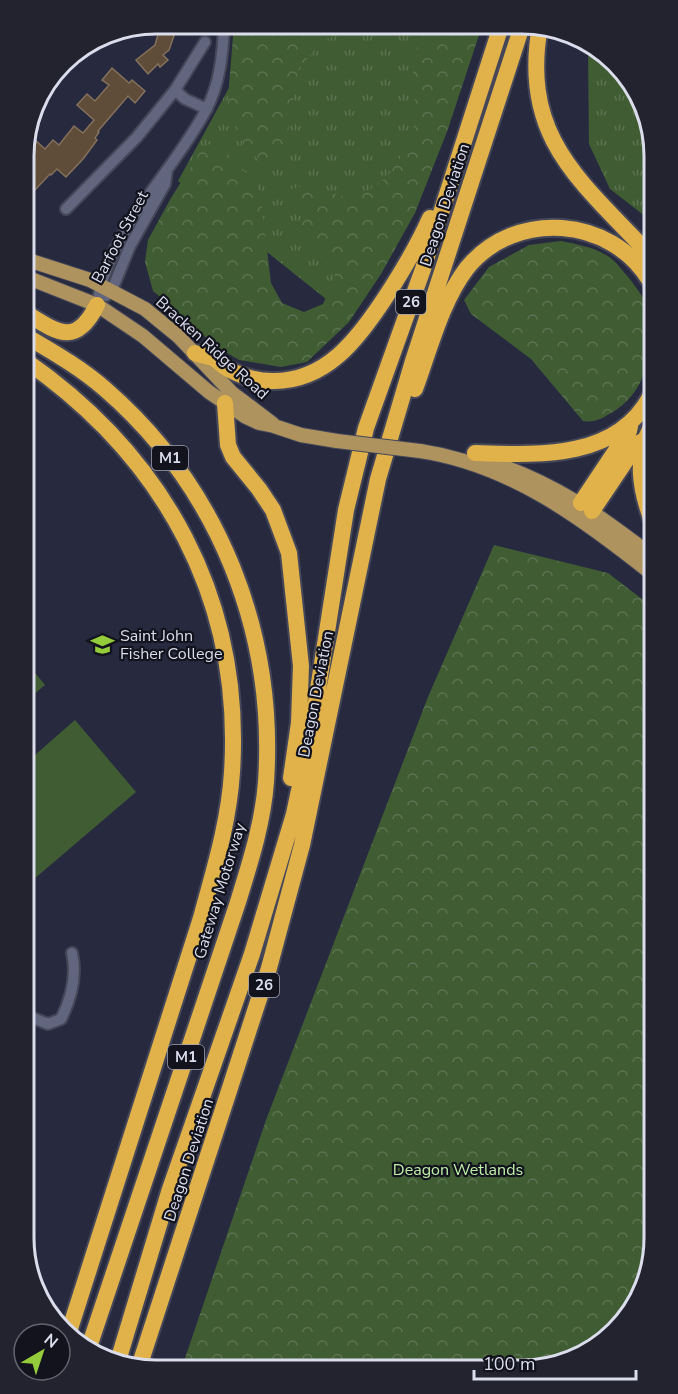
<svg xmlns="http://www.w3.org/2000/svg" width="678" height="1394" viewBox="0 0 678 1394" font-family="'Nunito Sans',sans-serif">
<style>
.grass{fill:url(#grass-tufts)}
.forest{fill:url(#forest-crowns)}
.pitch{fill:#405c33}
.building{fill:#5f4d39;stroke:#84715c;stroke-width:1.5}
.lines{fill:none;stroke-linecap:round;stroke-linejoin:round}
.minor-casing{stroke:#454759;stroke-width:14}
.major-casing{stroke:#454759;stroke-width:16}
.highway-casing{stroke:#454759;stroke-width:20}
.minor{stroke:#61657e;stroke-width:10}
.major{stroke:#ae935f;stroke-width:14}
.highway{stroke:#e1b24a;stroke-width:16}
.major-bridge-casing{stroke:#454759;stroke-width:16;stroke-linecap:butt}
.major-bridge{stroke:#ae935f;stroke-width:14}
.labels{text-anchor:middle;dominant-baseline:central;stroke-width:4.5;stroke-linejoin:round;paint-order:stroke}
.shield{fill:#12131d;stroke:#9fa0ae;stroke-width:1.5}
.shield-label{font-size:15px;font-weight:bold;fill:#dbddec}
.street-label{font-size:16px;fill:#dbddec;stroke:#12131d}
.poi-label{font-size:16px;fill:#dbddec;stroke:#12131d;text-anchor:start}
.park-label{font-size:16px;fill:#bef0a8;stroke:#12131d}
.rim{fill:none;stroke:#dbddec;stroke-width:3}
</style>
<defs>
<pattern id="grass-tufts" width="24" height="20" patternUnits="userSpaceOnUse" patternTransform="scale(1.5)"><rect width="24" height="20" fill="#405c33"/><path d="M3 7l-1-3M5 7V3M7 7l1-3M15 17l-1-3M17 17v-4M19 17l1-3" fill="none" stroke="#5b7351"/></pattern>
<pattern id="forest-crowns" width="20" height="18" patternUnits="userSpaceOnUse" patternTransform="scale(1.5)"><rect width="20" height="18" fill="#405c33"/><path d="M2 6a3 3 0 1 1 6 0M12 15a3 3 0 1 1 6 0" fill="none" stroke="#5b7351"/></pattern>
</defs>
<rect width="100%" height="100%" fill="#272a3f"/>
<!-- grass -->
<path class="grass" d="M238,25L461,26L396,196L331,303L178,181L230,86Z
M588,47L609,57L649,122L650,220L610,189L589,144Z"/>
<!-- forest -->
<path class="forest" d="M234,24L358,25L321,42L299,68L284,155L265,167L243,144L227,110Z
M420,26H482L448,129L415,213L381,274L349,322L307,362L281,367L239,360L214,345L174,308L153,291L145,262L148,240L171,198L200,152L208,144L218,148L236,160L260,191L271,283L282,303L304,312L323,304L335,276L317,247L302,230L301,215L290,189L312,184L343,197L367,191L387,177L410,144L416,117L413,73Z
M561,241C576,244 593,247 606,255C615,260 622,270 629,278C635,286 642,295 647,305C650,314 650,323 650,332C650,365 642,394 613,412C602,418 596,423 583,421L531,359L471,314L464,300L489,267L529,245Z
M494,545L608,573L651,606L654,1247L621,1325L556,1365L182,1367L266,1120L428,697Z"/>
<!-- pitch -->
<path class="pitch" d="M27,663L45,685L27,700Z
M75,720L136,792L27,885V762Z"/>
<!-- building -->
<path class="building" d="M163,24H178L169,50L163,55L168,60L160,67L158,64L148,74L136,60L155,45L159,31L161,32Z
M112,68L129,83L132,80L145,91L135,103L128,96L98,131L99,132L95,138L97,140L83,159L66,177L57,169L51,175L50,174L33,192L25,185V149L34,139L45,149L53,140L59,145L74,126L83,133L94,120L77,105L87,94L95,101L109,85L102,80Z"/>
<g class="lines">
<defs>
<path id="minor" d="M175,90L185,99L207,109
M66,209L137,137L175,90L205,42
M106,296L112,290L130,246L165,184L167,171
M97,305C109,228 171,176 206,110C220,84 223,53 224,24
M28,1016L48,1024L61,1019C71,999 77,975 72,953"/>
<path id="major" d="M25,259L90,280L145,309L178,336L232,393L273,424
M26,277L97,305L143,336L209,392L246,417L259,423L274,426L301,435L337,441
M420,451C509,464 582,518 651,573
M488,461C555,483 596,513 651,555"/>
<path id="highway" d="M540,26C520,138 581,181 650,255
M26,313C58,333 76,347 97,305
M26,336C53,352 81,368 105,389C219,488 276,632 266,782C263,823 250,863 238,902L89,1347
M195,353C200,355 207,356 213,358C218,361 223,366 228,369C241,376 256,381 272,381C326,382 358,339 385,298C402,272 417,247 430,218
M26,361C165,458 243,600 232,772C229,822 214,870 201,918L68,1335
M415,389C429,351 442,300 467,268C515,209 611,216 650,281
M225,403L228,445L233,457L259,489L273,510L289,553L301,666L299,723L291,778
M651,427C635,457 640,488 651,518
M475,453C537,455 616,460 650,397
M581,503L629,431L630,426
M592,511L637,444L645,440
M118,1361L169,1192L252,954L294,814L311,734L346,510L366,428L423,269L501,26
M139,1367L269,968L302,845L378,479L413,361L522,26"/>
</defs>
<!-- minor casing -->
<use href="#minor" class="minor-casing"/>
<!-- major casing -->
<use href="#major" class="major-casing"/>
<!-- highway casing -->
<use href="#highway" class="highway-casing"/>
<!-- minor -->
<use href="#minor" class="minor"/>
<!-- major -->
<use href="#major" class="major"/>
<!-- highway -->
<use href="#highway" class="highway"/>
<defs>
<path id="major-bridge" d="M337,441L420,451"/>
</defs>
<!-- major-bridge casing -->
<use href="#major-bridge" class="major-bridge-casing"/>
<!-- major-bridge -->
<use href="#major-bridge" class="major-bridge"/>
</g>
<!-- icons -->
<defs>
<symbol id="school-bare" viewBox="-9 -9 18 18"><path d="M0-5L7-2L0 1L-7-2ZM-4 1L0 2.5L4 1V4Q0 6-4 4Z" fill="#95cc3b" stroke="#12131d" stroke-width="2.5" paint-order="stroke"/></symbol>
</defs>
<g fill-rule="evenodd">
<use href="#school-bare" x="86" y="628" width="33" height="33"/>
</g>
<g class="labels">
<!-- shield labels -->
<g class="shield">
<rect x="396" y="290" width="30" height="24" rx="4.5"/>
<rect x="152" y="446" width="36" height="24" rx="4.5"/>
<rect x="249" y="973" width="30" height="24" rx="4.5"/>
<rect x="168" y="1045" width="36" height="24" rx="4.5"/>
</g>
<g class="shield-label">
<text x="411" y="302">26</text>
<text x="170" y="458">M1</text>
<text x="264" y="985">26</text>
<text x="186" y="1057">M1</text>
</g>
<!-- street labels -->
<g class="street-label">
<text transform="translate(445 205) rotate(-72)">Deagon Deviation</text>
<text transform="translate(120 237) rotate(-62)">Barfoot Street</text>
<text transform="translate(212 348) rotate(42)">Bracken Ridge Road</text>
<text transform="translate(316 694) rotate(-79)">Deagon Deviation</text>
<text transform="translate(220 891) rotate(-73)">Gateway Motorway</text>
<text transform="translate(189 1160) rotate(-72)">Deagon Deviation</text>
</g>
<!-- poi labels -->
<g class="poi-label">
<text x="120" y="636">Saint John<tspan x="120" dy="18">Fisher College</tspan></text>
</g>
<!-- park labels -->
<g class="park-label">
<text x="458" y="1170">Deagon Wetlands</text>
</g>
</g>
<!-- crop -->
<path d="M0 0H678V1394H0ZM156 34H522A122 122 0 0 1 644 156V1238A122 122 0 0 1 522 1360H156A122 122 0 0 1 34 1238V156A122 122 0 0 1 156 34Z" fill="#22232e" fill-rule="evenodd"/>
<path class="rim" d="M156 34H522A122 122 0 0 1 644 156V1238A122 122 0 0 1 522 1360H156A122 122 0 0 1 34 1238V156A122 122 0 0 1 156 34Z"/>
<!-- north arrow -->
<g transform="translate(42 1352) rotate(39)"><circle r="28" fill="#12131d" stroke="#626470" stroke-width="1.5"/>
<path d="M0-4.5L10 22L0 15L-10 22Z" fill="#95cc3b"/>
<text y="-9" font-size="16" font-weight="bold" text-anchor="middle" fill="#dbddec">N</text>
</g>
<!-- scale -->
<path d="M474 1370v9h162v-9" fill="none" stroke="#dbddec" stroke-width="3"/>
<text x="483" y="1370" font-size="18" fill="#dbddec" stroke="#12131d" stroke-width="4.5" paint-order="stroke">100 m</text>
</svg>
